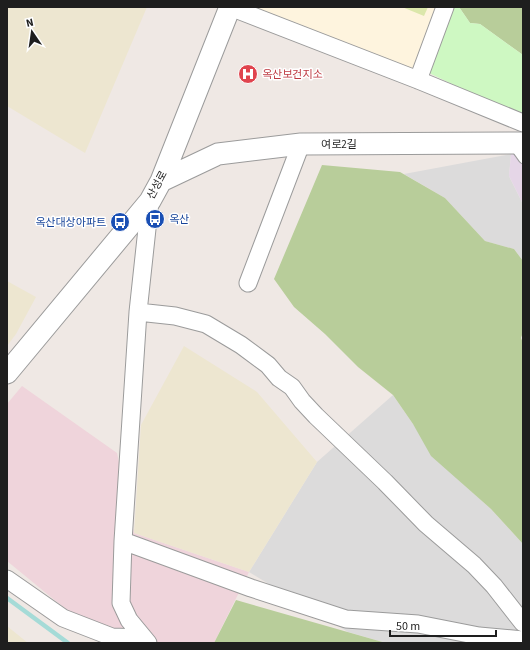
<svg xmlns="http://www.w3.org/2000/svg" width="530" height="650" viewBox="0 0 530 650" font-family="'Source Sans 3','Noto Sans KR',sans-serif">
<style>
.residential{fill:#dcdbdb}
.commercial{fill:#efd4db}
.industrial{fill:#e5d6e7}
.education{fill:#fef4de}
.farmland{fill:#ede6d0}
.grass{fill:#dbe7ab}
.forest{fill:#b8cd9a}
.park{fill:#cef8c2}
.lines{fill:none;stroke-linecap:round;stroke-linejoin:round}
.stream{stroke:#a5dbd7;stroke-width:4.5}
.service-casing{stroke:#9b9b9b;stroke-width:10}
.minor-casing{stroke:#9b9b9b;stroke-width:19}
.tertiary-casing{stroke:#9b9b9b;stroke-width:23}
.service{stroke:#fff;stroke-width:8}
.minor{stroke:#fff;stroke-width:17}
.tertiary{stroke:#fff;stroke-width:21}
.labels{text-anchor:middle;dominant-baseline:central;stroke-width:3;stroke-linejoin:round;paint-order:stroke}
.health-label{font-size:11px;fill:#be3a42;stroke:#fff;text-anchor:start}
.street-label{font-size:11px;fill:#1e1e1e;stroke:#fff}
.transit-label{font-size:11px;fill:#164399;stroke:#fff;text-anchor:start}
</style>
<rect width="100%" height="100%" fill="#efe8e4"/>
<!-- residential -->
<path class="residential" d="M511,154L509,176L523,204V261L514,249L485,241L445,198L404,174Z
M393,395L413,424L463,484L491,509L523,544V643H386L348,632L249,572L317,462Z"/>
<!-- commercial -->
<path class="commercial" d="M22,386L117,453L134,533L249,572L214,643H112L57,602L7,561V404Z"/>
<!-- industrial -->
<path class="industrial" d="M523,153V204L509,176L511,154Z"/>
<!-- education -->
<path class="education" d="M248,7H439L415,73Z"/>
<!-- farmland -->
<path class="farmland" d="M7,7H147L85,153L7,106Z
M7,281L36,297L16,334L7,346Z
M184,346L257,392L317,462L249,572L134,533L141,425Z
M7,626L28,643H7Z"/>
<!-- grass -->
<path class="grass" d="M402,7H428L424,16Z"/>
<!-- forest -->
<path class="forest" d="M459,7H523V55L480,24L470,23Z
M322,165L400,172L445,198L485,241L514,249L523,261V332L521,338L523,343V544L491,509L431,456L413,424L393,395L358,367L325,334L294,307L274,279Z
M236,600L386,643H214Z"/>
<!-- park -->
<path class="park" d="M450,7H459L470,23L480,24L523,55V118L429,73Z"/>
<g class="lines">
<!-- stream -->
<path class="stream" d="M7,598L68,643"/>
<defs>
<path id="service" d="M513,145L523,159"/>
<path id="minor" d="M230,7L418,80L523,123
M418,80L445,7
M248,283L301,144
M138,312L175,316L206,324L241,345L268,365L279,378L292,387L302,401L316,416L385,482L426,524L474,565L494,586L523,623
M123,541L251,588L346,619L418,624L479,636L523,640
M7,579L63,618L112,637L143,638
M148,643L129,620L121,603L123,541L138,312L150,201"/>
<path id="tertiary" d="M161,181L218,154L301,144L523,143
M7,373L150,201L161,181L230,7"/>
</defs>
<!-- service casing -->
<use href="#service" class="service-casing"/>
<!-- minor casing -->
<use href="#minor" class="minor-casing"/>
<!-- tertiary casing -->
<use href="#tertiary" class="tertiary-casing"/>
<!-- service -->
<use href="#service" class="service"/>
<!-- minor -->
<use href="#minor" class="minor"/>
<!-- tertiary -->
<use href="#tertiary" class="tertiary"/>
</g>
<!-- icons -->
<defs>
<symbol id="hospital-disc" viewBox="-11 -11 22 22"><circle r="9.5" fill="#e0444e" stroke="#fff"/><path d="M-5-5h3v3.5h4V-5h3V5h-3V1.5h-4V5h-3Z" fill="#fff"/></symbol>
<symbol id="bus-disc" viewBox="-11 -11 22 22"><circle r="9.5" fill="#1a4fb4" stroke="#fff"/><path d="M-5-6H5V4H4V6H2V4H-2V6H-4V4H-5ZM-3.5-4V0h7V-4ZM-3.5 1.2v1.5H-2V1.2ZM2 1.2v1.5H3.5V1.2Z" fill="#fff"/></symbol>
</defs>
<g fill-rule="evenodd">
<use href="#hospital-disc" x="237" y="63" width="22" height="22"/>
<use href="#bus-disc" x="144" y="208" width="22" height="22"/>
<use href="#bus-disc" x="109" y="211" width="22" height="22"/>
</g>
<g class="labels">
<!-- health labels -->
<g class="health-label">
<text x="262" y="74">옥산보건지소</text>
</g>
<!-- street labels -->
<g class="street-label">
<text x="339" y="144">여로2길</text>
<text transform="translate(157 185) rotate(-62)">산성로</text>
</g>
<!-- transit labels -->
<g class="transit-label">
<text x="169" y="219">옥산</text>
<text x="106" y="222" text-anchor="end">옥산대상아파트</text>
</g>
</g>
<!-- border -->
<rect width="530" height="650" fill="none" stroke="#1e1e1e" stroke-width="16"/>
<!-- north arrow -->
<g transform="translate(32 32) rotate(347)" stroke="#ffffff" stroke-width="3" paint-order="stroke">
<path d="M0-3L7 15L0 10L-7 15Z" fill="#1e1e1e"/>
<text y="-6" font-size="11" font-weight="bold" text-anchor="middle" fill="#1e1e1e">N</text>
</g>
<!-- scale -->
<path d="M390 630v6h106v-6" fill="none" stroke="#1e1e1e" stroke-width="2"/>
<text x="396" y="630" font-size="12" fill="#1e1e1e" stroke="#ffffff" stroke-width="3" paint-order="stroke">50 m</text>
</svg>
